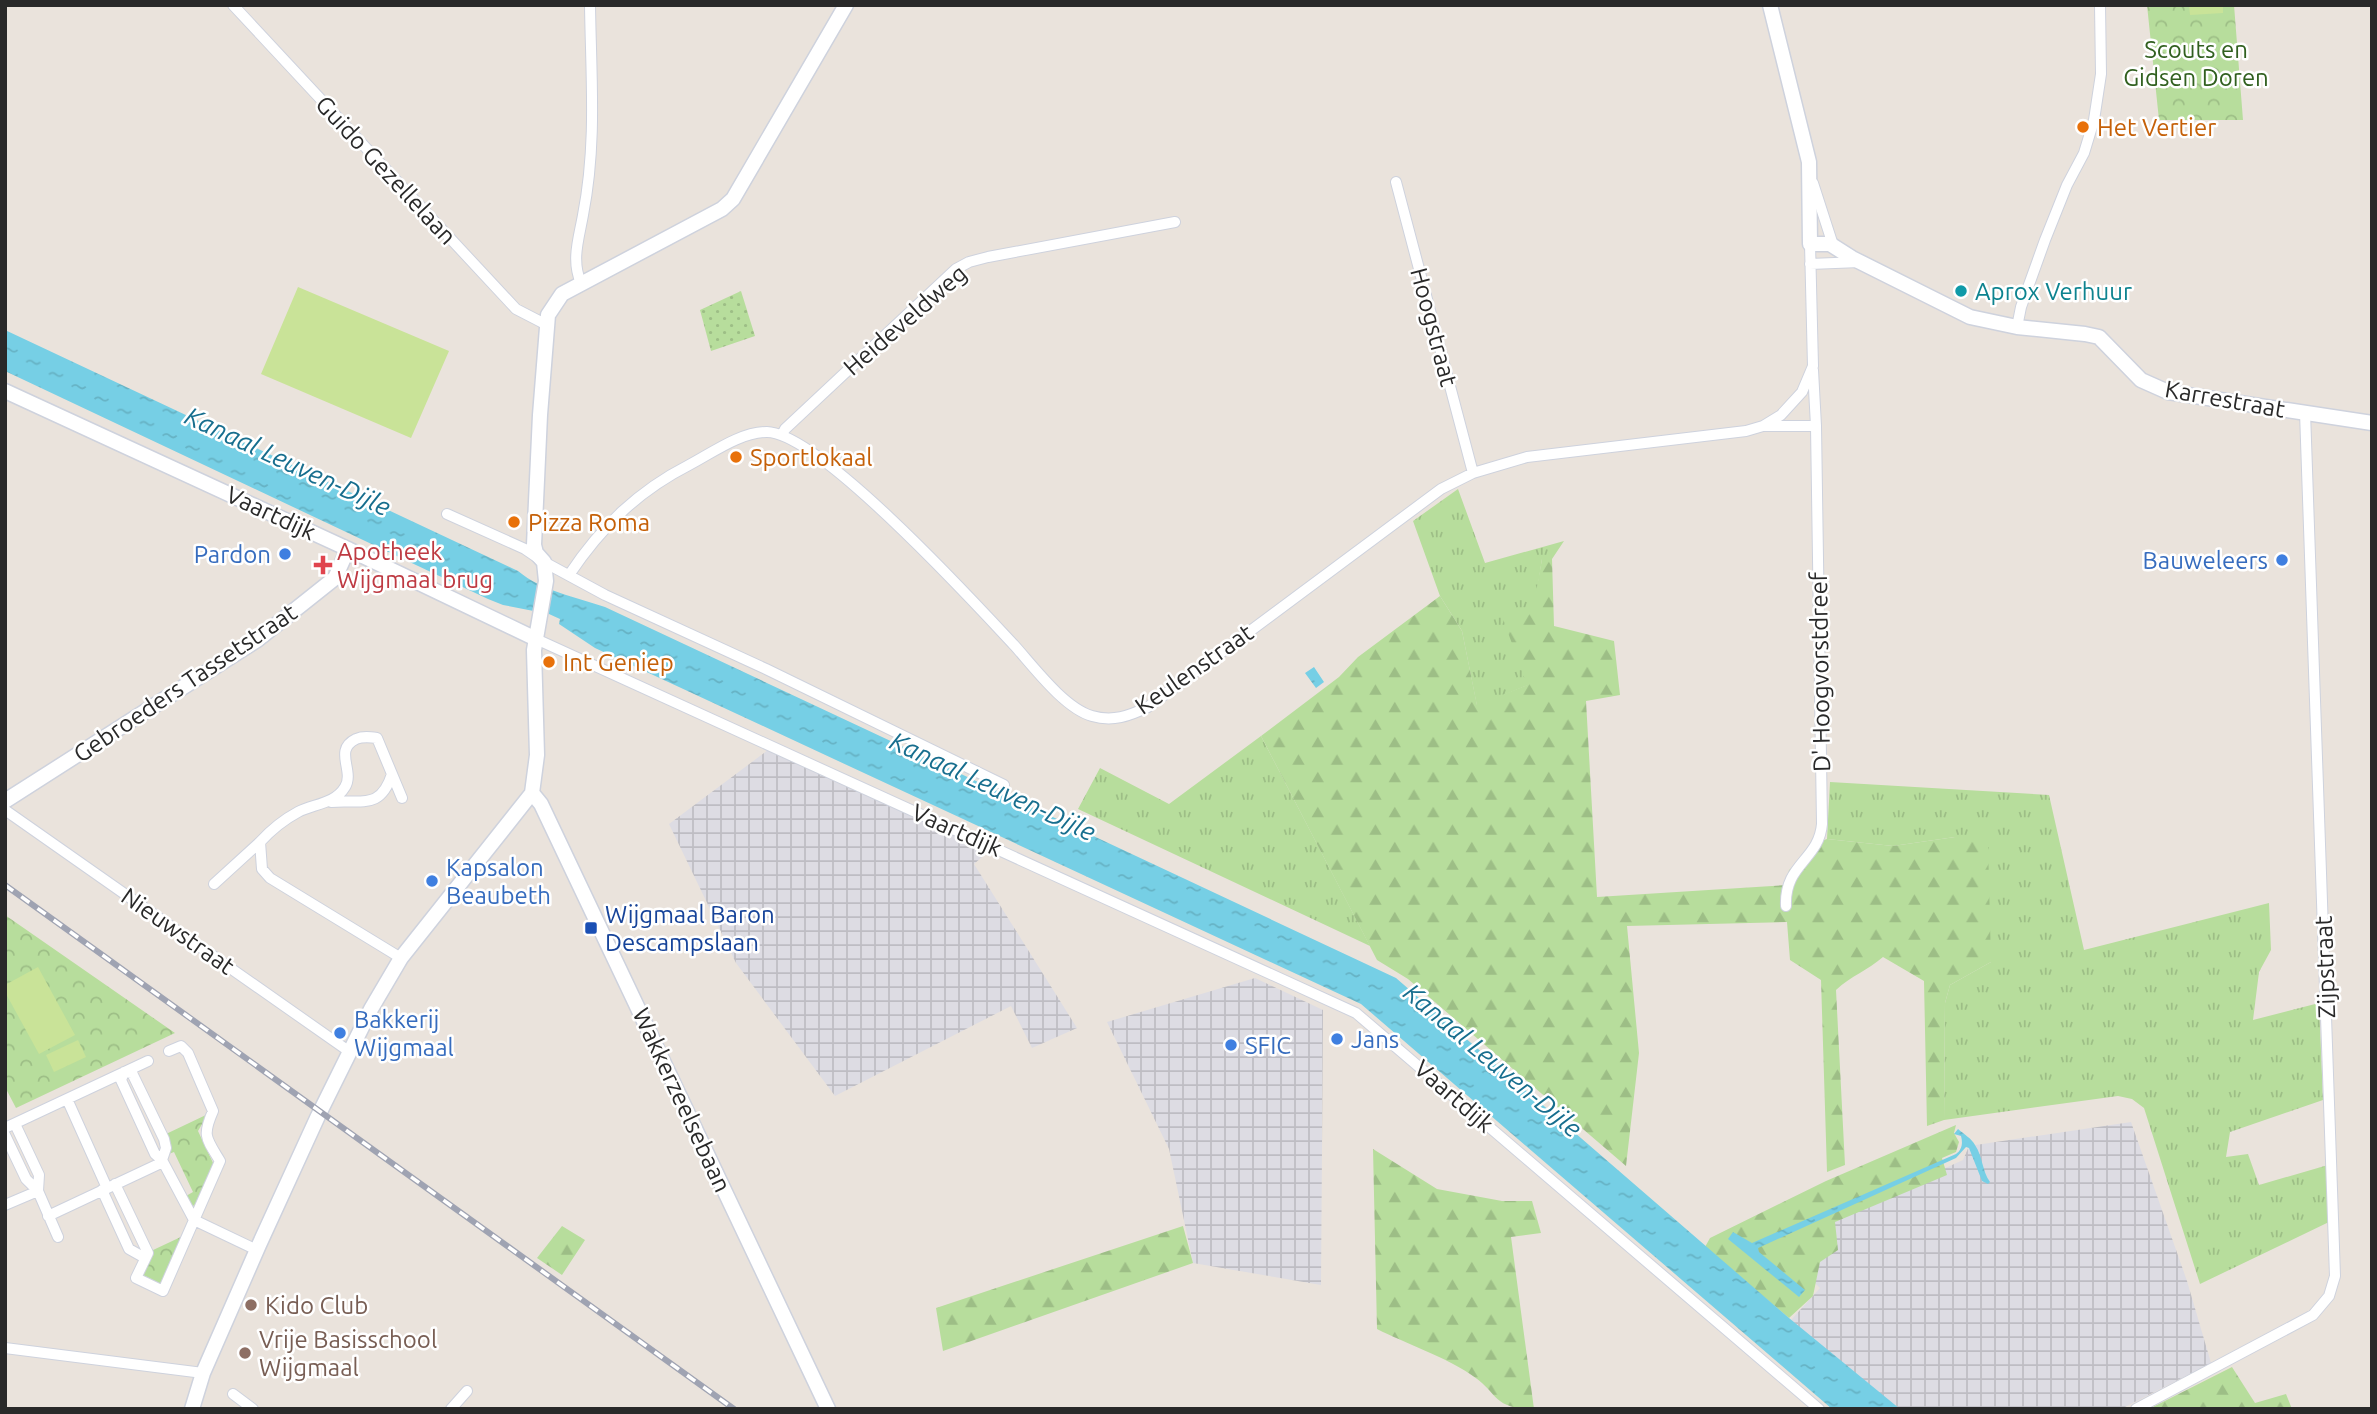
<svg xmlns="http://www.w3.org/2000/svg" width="2377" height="1414" viewBox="0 0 2377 1414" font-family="Ubuntu,sans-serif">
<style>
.industrial{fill:url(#industrial-grid)}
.grass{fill:url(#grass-tufts)}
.forest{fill:url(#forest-firs)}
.park{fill:url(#park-crowns)}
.garden{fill:url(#garden-dots)}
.pitch{fill:#c9e398}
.water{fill:url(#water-ripples)}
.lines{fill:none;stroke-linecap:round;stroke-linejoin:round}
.street-casing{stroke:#ced2dd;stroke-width:12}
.secondary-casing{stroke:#ced2dd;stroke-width:17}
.street{stroke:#fff;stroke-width:10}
.secondary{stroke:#fff;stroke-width:14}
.rail-casing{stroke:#9fa3b2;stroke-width:6}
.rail{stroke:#fff;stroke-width:3.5;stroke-dasharray:10;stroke-linecap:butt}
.food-dot{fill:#e8710a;stroke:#fff;stroke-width:2.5}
.culture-dot{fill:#0f9aa8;stroke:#fff;stroke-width:2.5}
.shop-dot{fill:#3f7fe0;stroke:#fff;stroke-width:2.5}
.health-dot{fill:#e0444e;stroke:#fff;stroke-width:2.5}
.transit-dot{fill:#1a4fb4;stroke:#fff;stroke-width:2.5}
.education-dot{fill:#8d6e63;stroke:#fff;stroke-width:2.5}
.labels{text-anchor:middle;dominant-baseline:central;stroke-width:5;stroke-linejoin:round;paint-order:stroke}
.park-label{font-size:24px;fill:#31601f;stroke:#fff}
.food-label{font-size:24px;fill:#c56008;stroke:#fff;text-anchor:start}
.street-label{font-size:24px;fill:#292929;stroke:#fff}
.culture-label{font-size:24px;fill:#0d838f;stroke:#fff;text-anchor:start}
.health-label{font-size:24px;fill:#be3a42;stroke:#fff;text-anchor:start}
.shop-label{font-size:24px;fill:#366cbe;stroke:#fff;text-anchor:start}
.transit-label{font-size:24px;fill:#164399;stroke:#fff;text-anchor:start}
.education-label{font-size:24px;fill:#785e54;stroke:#fff;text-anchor:start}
.water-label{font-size:26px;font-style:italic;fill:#176e8e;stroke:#fff}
</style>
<defs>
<pattern id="industrial-grid" width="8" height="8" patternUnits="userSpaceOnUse" patternTransform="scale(1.75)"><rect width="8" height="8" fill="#dddce3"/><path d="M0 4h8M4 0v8" fill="none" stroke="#bebdc3"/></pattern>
<pattern id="grass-tufts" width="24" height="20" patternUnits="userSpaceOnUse" patternTransform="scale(1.75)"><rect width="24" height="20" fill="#b7dd9c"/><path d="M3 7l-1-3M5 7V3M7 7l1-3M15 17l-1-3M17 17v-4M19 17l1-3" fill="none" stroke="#9dbe86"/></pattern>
<pattern id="forest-firs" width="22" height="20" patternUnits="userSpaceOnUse" patternTransform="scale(1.75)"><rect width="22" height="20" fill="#b7dd9c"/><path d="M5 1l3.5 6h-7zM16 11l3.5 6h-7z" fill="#9dbe86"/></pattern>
<pattern id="park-crowns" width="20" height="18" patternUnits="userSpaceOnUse" patternTransform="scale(1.75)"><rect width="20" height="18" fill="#b7dd9c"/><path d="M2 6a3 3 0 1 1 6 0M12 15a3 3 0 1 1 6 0" fill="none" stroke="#9dbe86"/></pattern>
<pattern id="garden-dots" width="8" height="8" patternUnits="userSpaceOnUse" patternTransform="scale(1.75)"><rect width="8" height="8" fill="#b7dd9c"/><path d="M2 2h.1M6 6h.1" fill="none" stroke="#9dbe86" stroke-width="1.8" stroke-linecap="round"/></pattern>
<pattern id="water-ripples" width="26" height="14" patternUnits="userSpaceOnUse" patternTransform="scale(1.75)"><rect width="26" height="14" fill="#76cfe5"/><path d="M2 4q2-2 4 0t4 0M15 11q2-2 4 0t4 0" fill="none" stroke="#66b2c4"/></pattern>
</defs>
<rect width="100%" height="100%" fill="#eae3dc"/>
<!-- industrial -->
<path class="industrial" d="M772,747L989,851L974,864L1077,1028L1032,1048L1011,1006L835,1096L736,963L669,824Z
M1255,978L1323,1010L1321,1285L1193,1263L1169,1149L1107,1022Z
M2131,1122L2187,1281L2211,1363L2121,1409H1898L1791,1320L1820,1288L1776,1245L1963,1160L1969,1146Z"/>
<!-- grass -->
<path class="grass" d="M1458,489L1485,563L1564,541L1552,559H1542L1535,604L1528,685L1477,706L1462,631L1440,596L1413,521Z
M1261,736L1370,946L1078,809L1100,768L1169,804Z
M1830,782L2049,795L2084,950L2269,903L2271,950L2259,972L2253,1020L2319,1003L2323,1100L2230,1132L2226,1157L2248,1154L2259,1185L2328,1165L2329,1222L2200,1284L2144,1108L2132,1099L2118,1096L1944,1120L1945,1003L1950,985L1991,962L1955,837L1893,846L1827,839Z"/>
<!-- forest -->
<path class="forest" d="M1542,559H1552L1554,626L1614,641L1620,695L1586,701L1597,897L1786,885L1789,870L1798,863L1811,845L1827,839L1893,846L1955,837L1988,844L1991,962L1950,985L1945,1003L1944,1120L1927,1126L1924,981L1883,957C1868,970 1851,976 1836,990L1845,1165L1827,1172L1821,980L1790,960L1787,922L1627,926L1639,1053L1626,1166L1408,979L1377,960L1261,736L1339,677L1358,657L1440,596L1462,631L1477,705L1527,685L1502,616L1534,604Z
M1956,1125L1954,1133L1959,1142L1956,1152L1942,1158L1947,1175L1835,1222L1838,1250L1820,1262L1813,1296L1789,1318L1705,1247L1710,1238L1826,1181Z
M1373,1149L1437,1189L1502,1201H1532L1541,1233L1511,1237L1534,1409C1491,1409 1499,1392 1470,1374C1445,1357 1405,1343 1377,1329Z
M562,1226L585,1240L562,1275L537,1258Z
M1183,1226L1193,1263L943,1351L936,1308Z
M2232,1367L2255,1403L2286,1394L2292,1409H2149Z"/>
<!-- park -->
<path class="park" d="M2147,5H2234L2243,120H2159Z
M5,915L175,1033L16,1108L5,1087Z
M208,1114L198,1131L214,1165L198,1203L191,1207L186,1196L193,1192L174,1152L166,1155L170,1144L166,1134Z
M185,1235L162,1285L143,1275L152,1256L151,1251Z"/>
<!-- garden -->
<path class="garden" d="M741,291L755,336L711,351L700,310Z"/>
<!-- pitch -->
<path class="pitch" d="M2223,5V13L2190,15L2189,6Z
M298,287L449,351L411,438L261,374Z
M38,967L75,1035L39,1054L5,992V985Z
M78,1040L86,1057L54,1072L46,1055Z"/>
<!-- water -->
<path class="water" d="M5,330L518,571C542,591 576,597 605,607L1396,978L1789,1318L1900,1409H1832L1361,1004L595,648L559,624L560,619L549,614L503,605L488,599L5,371Z
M1314,667L1324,682L1316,688L1305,673Z
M1958,1129C1964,1134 1972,1139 1975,1145C1983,1157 1982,1171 1990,1182L1988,1184L1982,1181L1969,1148L1966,1147L1956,1158L1758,1248L1759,1252L1805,1290L1799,1297L1728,1239L1733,1232L1752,1243L1956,1154C1962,1150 1963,1143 1961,1136L1954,1134Z"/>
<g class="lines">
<defs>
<path id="street" d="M233,5L516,309L547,325
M1396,182L1473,473
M1813,183L1833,245
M1810,264L1860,262
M581,283C571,260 579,238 583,215C597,143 591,78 590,5
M2017,327L2021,307L2045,240L2067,185L2084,153L2094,120L2101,74L2100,5
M1765,426H1816L1813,370
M782,435L785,429L956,269L969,262L988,257L1175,222
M447,514L525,549L544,562L605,595L766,669L1004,785
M569,575C601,527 638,491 689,465C712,453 740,432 767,432C819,433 974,602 1014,645C1033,666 1064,708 1092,716C1113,722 1129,716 1148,707L1441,489L1473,473L1527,457L1746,431L1763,426L1781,415L1802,392L1813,366L1810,244
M536,639L1356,1013L1819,1409
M331,802C361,799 380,811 392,774
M5,810L350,1052
M214,884L260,842
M1786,906C1784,864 1819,860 1822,824L1816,426
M401,958L270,878L262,869L260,842C271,830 283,820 298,812C313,804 335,804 345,787C355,771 333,750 356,739C363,736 370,737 377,738L402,798
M124,1072L121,1080L155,1154L162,1160L194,1220L257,1250
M124,1072L132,1073L164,1139L166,1148L162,1160
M67,1099L107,1188
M15,1124L39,1175L38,1191
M5,1128L148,1061
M5,1135L26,1179L38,1191L58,1237
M115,1184L148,1253L136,1278L163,1291L220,1161C206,1138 202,1136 213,1111L188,1053L181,1046L169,1051
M102,1190L129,1249L145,1258
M5,1205L38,1191
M48,1216L163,1162
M5,1348L203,1373
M233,1394L253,1409
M451,1409L467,1391
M2136,1409L2313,1315L2329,1296L2335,1276L2305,412"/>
<path id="secondary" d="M1770,5L1809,162L1810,244H1830L1852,258L1970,317L2017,327L2085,334L2099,337L2141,380L2168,392L2372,423
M5,391L348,549L536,639
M532,793L541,804L828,1409
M5,801L257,640L335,578L348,549
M192,1409L203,1373L259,1245L318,1116L371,1009L401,958L532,793L537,755L534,650L546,581L544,562L536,553L534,545L540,415L548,315L562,294L722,209L733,199L846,5"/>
</defs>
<!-- street casing -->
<use href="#street" class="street-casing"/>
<!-- secondary casing -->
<use href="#secondary" class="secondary-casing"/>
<!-- street -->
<use href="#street" class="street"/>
<!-- secondary -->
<use href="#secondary" class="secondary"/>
<defs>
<path id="rail" d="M5,885L734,1409"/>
</defs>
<!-- rail casing -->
<use href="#rail" class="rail-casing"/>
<!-- rail -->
<use href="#rail" class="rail"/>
</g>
<!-- markers -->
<g class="food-dot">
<circle cx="2083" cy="127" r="7"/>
<circle cx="736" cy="457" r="7"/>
<circle cx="514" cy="522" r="7"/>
<circle cx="549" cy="662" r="7"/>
</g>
<circle class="culture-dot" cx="1961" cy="291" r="7"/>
<g class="shop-dot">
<circle cx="285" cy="554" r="7"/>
<circle cx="2282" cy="560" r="7"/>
<circle cx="432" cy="881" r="7"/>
<circle cx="340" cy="1033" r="7"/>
<circle cx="1337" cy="1039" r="7"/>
<circle cx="1231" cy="1045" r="7"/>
</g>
<path class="health-dot" d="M319.5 554.5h7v7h7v7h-7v7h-7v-7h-7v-7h7z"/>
<rect class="transit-dot" x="584" y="921" width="14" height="14" rx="3.5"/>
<g class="education-dot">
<circle cx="251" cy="1305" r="7"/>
<circle cx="245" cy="1353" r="7"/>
</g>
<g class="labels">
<!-- park labels -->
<g class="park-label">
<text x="2196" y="49">Scouts en<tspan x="2196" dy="28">Gidsen Doren</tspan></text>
</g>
<!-- food labels -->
<g class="food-label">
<text x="2097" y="127">Het Vertier</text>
<text x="750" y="457">Sportlokaal</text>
<text x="528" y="522">Pizza Roma</text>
<text x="563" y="662">Int Geniep</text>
</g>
<!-- street labels -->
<g class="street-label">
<text transform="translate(386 170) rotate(47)">Guido Gezellelaan</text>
<text transform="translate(905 320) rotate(-41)">Heideveldweg</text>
<text transform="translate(1434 327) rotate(75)">Hoogstraat</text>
<text transform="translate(2225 399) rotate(10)">Karrestraat</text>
<text transform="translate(271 513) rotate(25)">Vaartdijk</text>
<text transform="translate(1194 669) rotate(-35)">Keulenstraat</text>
<text transform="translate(1820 672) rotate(-91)">D' Hoogvorstdreef</text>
<text transform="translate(185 683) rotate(-34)">Gebroeders Tassetstraat</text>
<text transform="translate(957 830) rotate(24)">Vaartdijk</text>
<text transform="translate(178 931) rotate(35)">Nieuwstraat</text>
<text transform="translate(2325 967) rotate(-92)">Zijpstraat</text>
<text transform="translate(1454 1096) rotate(41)">Vaartdijk</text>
<text transform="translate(682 1100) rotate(65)">Wakkerzeelsebaan</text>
</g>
<!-- culture labels -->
<g class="culture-label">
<text x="1975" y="291">Aprox Verhuur</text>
</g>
<!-- health labels -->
<g class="health-label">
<text x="337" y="551">Apotheek<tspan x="337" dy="28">Wijgmaal brug</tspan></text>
</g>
<!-- shop labels -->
<g class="shop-label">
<text x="271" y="554" text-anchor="end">Pardon</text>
<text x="2268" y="560" text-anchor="end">Bauweleers</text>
<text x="446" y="867">Kapsalon<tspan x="446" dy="28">Beaubeth</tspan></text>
<text x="354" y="1019">Bakkerij<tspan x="354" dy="28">Wijgmaal</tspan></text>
<text x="1351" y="1039">Jans</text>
<text x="1245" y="1045">SFIC</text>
</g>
<!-- transit labels -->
<g class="transit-label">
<text x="605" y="914">Wijgmaal Baron<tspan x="605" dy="28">Descampslaan</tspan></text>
</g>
<!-- education labels -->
<g class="education-label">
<text x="265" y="1305">Kido Club</text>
<text x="259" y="1339">Vrije Basisschool<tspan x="259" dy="28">Wijgmaal</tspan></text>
</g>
<!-- water labels -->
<g class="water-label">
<text transform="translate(288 461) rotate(25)">Kanaal Leuven-Dijle</text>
<text transform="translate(993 786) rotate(25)">Kanaal Leuven-Dijle</text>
<text transform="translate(1493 1060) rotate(40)">Kanaal Leuven-Dijle</text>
</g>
</g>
<!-- border -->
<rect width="2377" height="1414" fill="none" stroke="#292929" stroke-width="14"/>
</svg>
